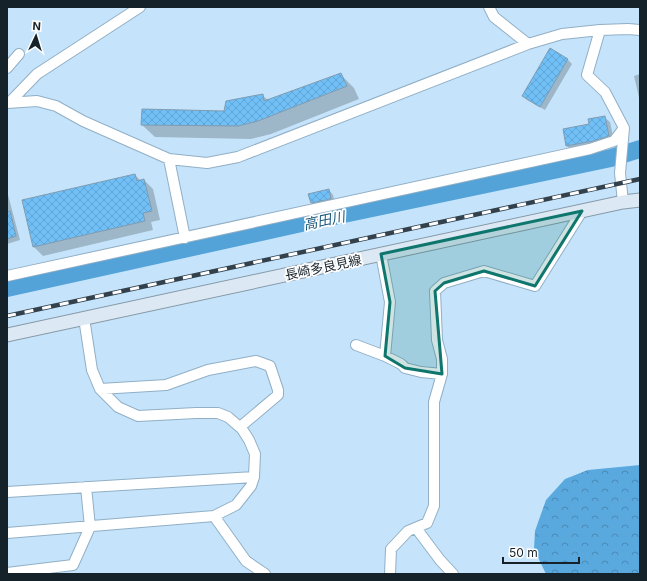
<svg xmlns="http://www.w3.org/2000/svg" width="647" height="581" viewBox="0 0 647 581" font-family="Inter,'Noto Sans JP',sans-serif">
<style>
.forest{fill:url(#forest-crowns)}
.shadow{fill:#0003}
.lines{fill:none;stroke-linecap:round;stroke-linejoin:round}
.river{stroke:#53a3d9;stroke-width:18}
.building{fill:url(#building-cross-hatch);stroke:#7f9cb2}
.minor-casing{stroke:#91afc5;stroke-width:12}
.major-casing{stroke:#879aa8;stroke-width:15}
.minor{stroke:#fff;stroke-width:10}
.major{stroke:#dce9f4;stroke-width:13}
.rail-casing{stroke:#32414c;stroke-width:4.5}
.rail{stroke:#fff;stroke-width:3;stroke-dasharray:9;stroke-linecap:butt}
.marked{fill:#0f766e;fill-opacity:0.2;stroke:#0f766e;stroke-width:3;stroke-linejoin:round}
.labels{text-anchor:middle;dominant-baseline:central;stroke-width:3.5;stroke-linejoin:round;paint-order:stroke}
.street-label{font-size:13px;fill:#16222a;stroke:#fff}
.water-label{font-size:14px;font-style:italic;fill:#1a567b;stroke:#fff}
</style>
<defs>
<pattern id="forest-crowns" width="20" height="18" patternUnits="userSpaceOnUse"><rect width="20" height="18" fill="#59a9df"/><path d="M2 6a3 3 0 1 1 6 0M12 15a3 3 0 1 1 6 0" fill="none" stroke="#4989b5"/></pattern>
<pattern id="building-cross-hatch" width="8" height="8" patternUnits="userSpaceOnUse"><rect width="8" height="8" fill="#70c0f7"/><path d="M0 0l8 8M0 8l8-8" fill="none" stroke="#60a5d4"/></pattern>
</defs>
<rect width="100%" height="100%" fill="#c5e4fb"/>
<!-- forest -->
<path class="forest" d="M640,465V574H546L534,549L535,531L546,500L565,479L588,470Z"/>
<!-- shadow -->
<path class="shadow" d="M550,49L568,60L572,64L545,110L527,100L523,96Z
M640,74V102L634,76Z
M341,75L354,88L359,99L271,134L251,139L155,137L142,125L225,112L262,95L268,100Z
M604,117L610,122L614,141L572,151L567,146Z
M135,175L141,181L144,180L153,189L160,220L151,222L153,230L43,256L34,247L24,201Z
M329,190L333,195L335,203L316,207L311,203Z
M7,191L20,240L7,244Z"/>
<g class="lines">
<!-- river -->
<path class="river" d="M7,288L315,220L611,158L640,149"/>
</g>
<!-- building -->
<path class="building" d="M550,48L568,59L540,107L522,96Z
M341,73L347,86L258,121L238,126L141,125L142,109L224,111L226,101L263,94L264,101Z
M605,116L609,136L593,141L566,146L563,129L589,124L588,119Z
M135,174L137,181L144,179L152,211L143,213L145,221L33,247L22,200Z
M329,189L331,199L311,203L308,194Z
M10,211L16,236L7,239V212Z"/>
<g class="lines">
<defs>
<path id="minor" d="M489,7L494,17L528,44
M600,30L587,75L605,92L624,128L620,173L623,202
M7,68L19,54
M10,102L37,74L140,7
M7,103L37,101L56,106L83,121L169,159L207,163L238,157L528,44L562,34L600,30L628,29L640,30
M169,159L185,238
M381,254L390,302L385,356L401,364L405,368L421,372L442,374
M7,276L590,149L614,141L624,128
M356,345L385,356
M100,389L166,385L208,370L256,361L270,366L278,390V395L240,427
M7,492L254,477
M214,516L246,561L265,574
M416,528L440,560L453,574
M7,533L214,516L236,505L251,486L254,477L255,454L249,440L242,429L228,417L218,413H196L138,416L118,407L100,389L92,370L84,318
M7,573L73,565L90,527L86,487
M390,574L391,549L408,531L427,523L434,506V402L442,374V359L437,340L435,291L444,283L484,271L535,286L582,211"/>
<path id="major" d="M7,335L623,202L640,200"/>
</defs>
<!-- minor casing -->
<use href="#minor" class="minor-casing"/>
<!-- major casing -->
<use href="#major" class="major-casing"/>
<!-- minor -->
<use href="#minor" class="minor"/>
<!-- major -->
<use href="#major" class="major"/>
<defs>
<path id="rail" d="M7,316L640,179"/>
</defs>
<!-- rail casing -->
<use href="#rail" class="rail-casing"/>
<!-- rail -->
<use href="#rail" class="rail"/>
</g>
<!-- marked area -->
<path class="marked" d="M582,211L535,286L484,271L444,283L435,291L442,374L405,368L385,356L390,302L381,254Z"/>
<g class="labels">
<!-- street labels -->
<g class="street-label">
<text transform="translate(323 267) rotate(-12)">長崎多良見線</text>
</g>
<!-- water labels -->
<g class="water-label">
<text transform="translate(324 220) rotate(-12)">高田川</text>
</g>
</g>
<!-- border -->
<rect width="647" height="581" fill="none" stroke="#16222a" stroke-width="16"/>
<!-- north arrow -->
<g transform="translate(36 36) rotate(4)" stroke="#ffffff" stroke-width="3" paint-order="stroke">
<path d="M0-3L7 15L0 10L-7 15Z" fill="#16222a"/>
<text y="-6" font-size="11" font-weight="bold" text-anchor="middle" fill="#16222a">N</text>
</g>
<!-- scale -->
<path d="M503 557v6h76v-6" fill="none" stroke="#16222a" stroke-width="2"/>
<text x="509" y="557" font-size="12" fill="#16222a" stroke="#ffffff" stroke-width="3" paint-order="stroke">50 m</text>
</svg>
